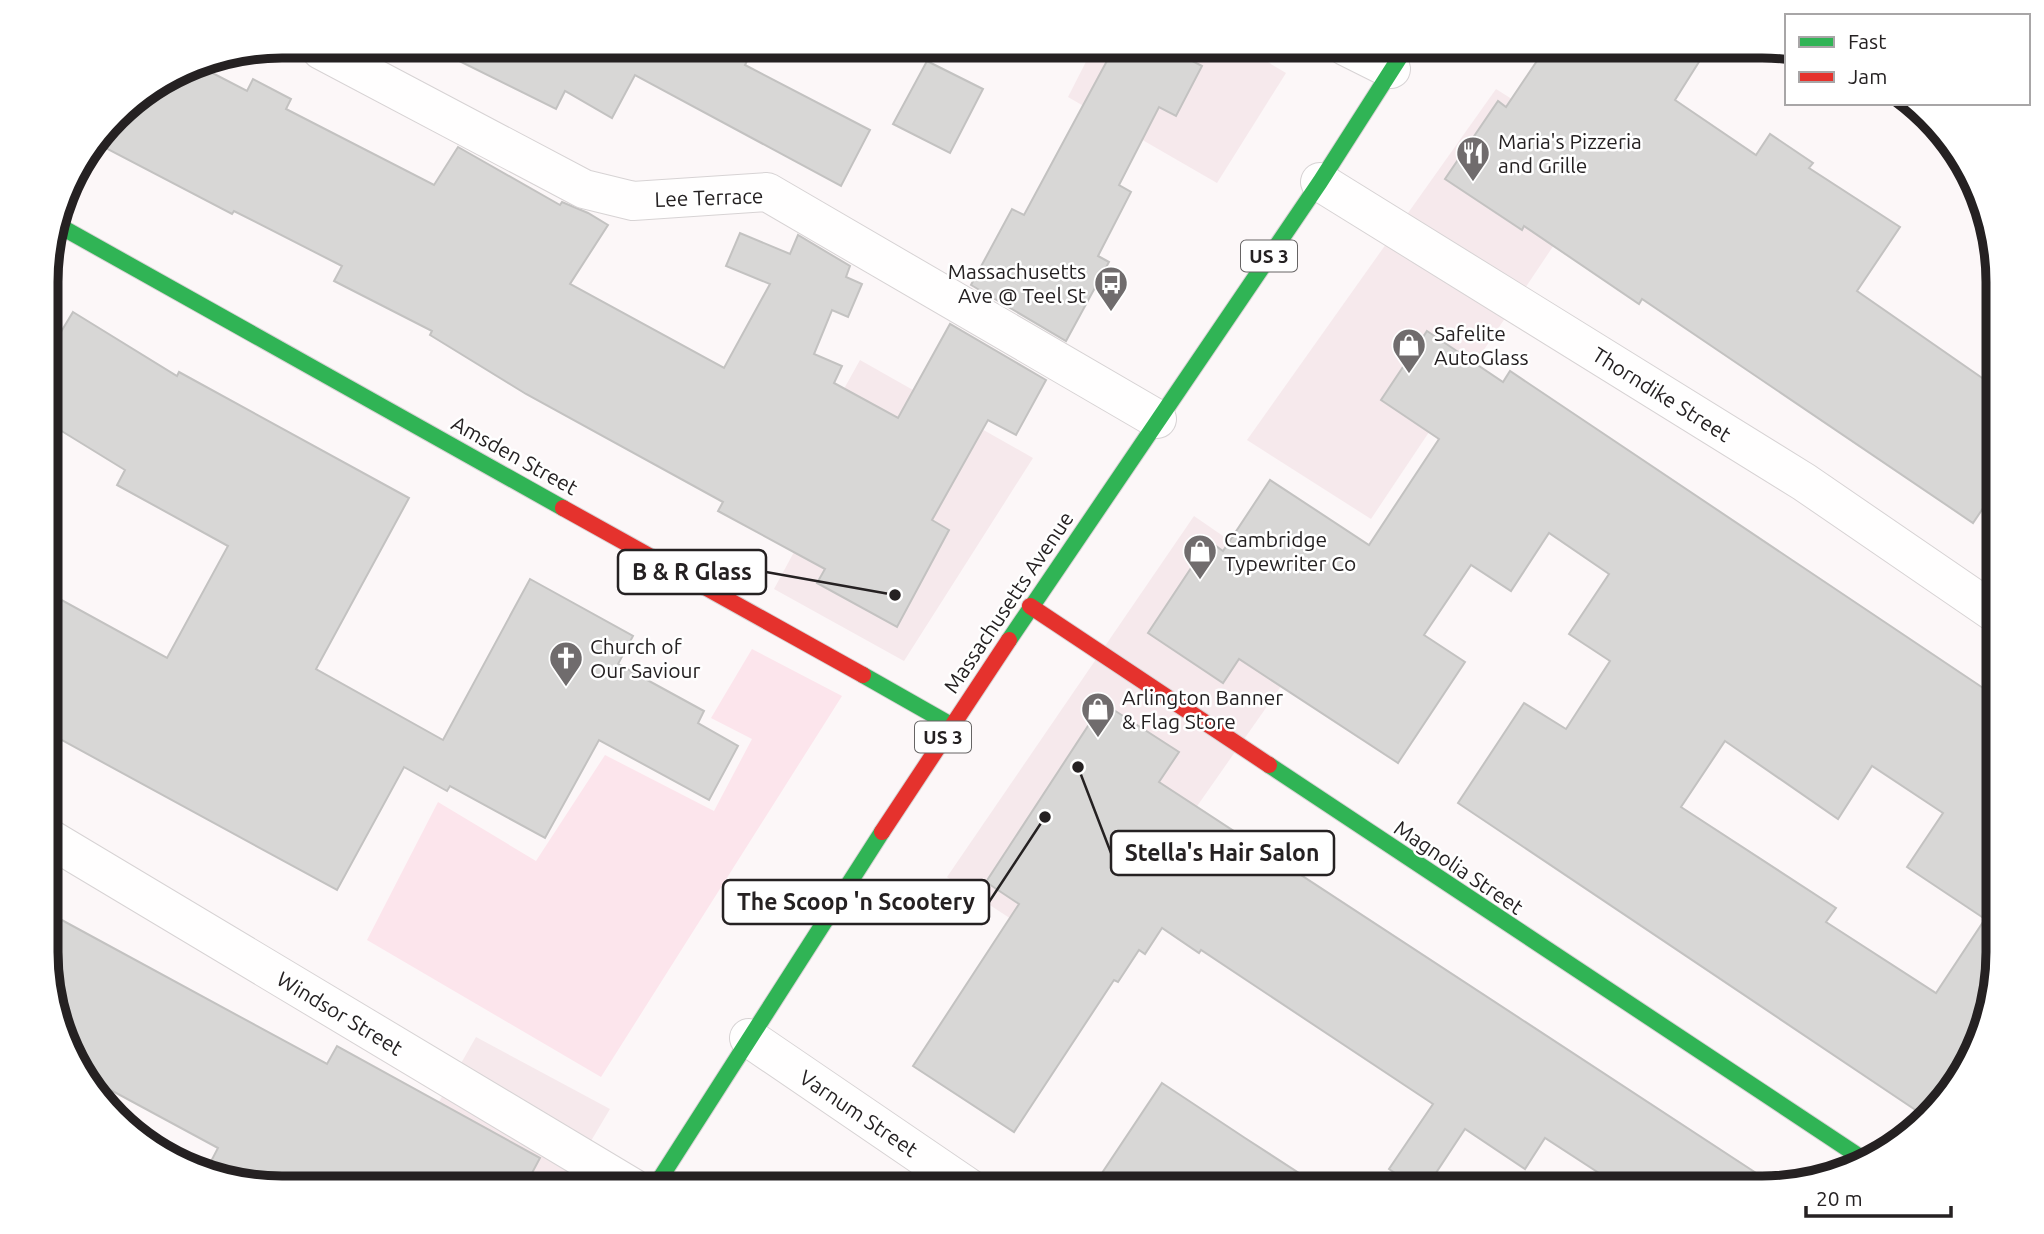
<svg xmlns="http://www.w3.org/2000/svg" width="2044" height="1234" font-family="Ubuntu,sans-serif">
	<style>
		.built { fill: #f6e9ec }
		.green { fill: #fce5ec }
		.building { fill: #d8d7d6; stroke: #c3c2c1; stroke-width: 2; fill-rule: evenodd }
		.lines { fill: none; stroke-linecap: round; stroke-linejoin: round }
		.street-casing { stroke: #d7d3d4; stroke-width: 40 }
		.fast-casing { stroke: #d7d3d4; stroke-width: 18 }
		.jam-casing { stroke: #d7d3d4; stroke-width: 18 }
		.street { stroke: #fffefe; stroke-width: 38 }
		.fast { stroke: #30b455; stroke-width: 16 }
		.jam { stroke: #e5322d; stroke-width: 16 }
		.labels { text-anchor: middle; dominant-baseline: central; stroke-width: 5; stroke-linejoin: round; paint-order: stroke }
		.shield { fill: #fff; stroke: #666464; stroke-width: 2 }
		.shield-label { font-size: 19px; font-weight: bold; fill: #252122 }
		.poi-label { font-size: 21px; fill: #252122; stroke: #fff; text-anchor: start }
		.street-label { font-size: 21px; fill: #252122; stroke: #fff }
		.rim { fill: none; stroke: #252122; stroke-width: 9 }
		.leader { fill: none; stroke: #252122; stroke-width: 2.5 }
		.callout-dot { fill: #252122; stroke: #fff; stroke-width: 2.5 }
		.callout { fill: #fff; stroke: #252122; stroke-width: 2.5 }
		.callout-label { font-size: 23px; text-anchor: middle; font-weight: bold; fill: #252122 }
	</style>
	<rect width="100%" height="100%" fill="#fcf7f8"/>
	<g class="built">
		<path d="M1094,46H1241L1286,73L1217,183L1068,97Z"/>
		<path d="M1496,89L1610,161L1371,519L1247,440Z"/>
		<path d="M860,360L1033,458L904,661L774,589L840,467L810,450Z"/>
		<path d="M1194,516L1333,612L1123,912L1066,955L947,877Z"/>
		<path d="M476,1037L610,1109L563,1188H390Z"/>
	</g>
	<path class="green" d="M752,649L842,696L601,1077L367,940L438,802L536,861L605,755L714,811L752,739L711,718Z"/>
	<g class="building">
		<path d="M429,46H717L747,61L745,65L870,130L841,186L635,75L612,118L565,91L556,109Z"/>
		<path d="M1115,46H1164L1202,66L1176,116L1159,107L1119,185L1131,192L1098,256L1109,262L1066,341L971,285L1012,209L1024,215Z"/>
		<path d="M1547,46H1709L1675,100L1756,155L1770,134L1813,163L1809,168L1900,227L1857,291L1998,389V486L1973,523L1642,299L1639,304L1524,226L1522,230L1445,179L1498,101L1506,107Z"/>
		<path d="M927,61L983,89L950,153L893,124Z"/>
		<path d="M193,63L247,91L253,79L291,99L286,109L434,185L458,147L560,205L562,202L588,213L608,225L570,284L724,368L770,284L726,266L740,233L790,254L798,235L850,266L846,277L862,284L848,317L832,310L814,354L842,366L834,383L898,418L950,324L1046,380L1016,435L988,420L932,520L949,530L897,627L817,583L825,569L718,511L723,502L526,394L430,335L432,331L334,281L342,266L234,211L232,214L96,143L126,104Z"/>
		<path d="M73,312L177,376L179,372L409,498L316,669L443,740L530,579L633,636L618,664L704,711L698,723L738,746L709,800L599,740L545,838L450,786L447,791L404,767L337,890L47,732V592L167,658L228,546L117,485L125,470L47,422V355Z"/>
		<path d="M1427,331L1503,382L1510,371L1998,698V968L1967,1071L1923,1115L1458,803L1524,703L1566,729L1610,661L1569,634L1609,574L1549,533L1511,591L1471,565L1424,635L1465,662L1398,763L1239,659L1223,683L1148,633L1209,541L1223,551L1270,480L1369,545L1439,439L1381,400ZM1725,741L1838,819L1872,766L1943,813L1907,867L1985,919L1936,993L1826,922L1836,908L1681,807Z"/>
		<path d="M1103,703L1179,752L1159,782L1779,1188H1622L1545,1138L1525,1169L1465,1129L1426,1188H1417L1389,1169L1433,1104L1201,950L1199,953L1162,928L1145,954L1139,950L1118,982L1114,980L1014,1132L913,1066L1019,904L986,882Z"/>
		<path d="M47,912L327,1064L337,1046L540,1158L524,1188H281L207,1169L218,1148L81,1074L47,983Z"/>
		<path d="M1162,1083L1245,1138L1322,1188H1092Z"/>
	</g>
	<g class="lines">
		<g class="street-casing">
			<g id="street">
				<path d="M1345,46L1391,69"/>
				<path d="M321,50L584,189L633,201L767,192L1157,419"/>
				<path d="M1320,182L1804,482L1998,615"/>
				<path d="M47,837L633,1188"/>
				<path d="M749,1038L969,1188"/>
			</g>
		</g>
		<g class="fast-casing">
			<g id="fast">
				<path d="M56,224L563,508"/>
				<path d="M1009,640L1320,182L1407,46"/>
				<path d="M863,675L951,725"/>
				<path d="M1269,765L1866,1161"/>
				<path d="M654,1188L882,832"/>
			</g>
		</g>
		<g class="jam-casing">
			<g id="jam">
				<path d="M563,508L863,675"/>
				<path d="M1030,606L1269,765"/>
				<path d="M882,832L1009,640"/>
			</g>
		</g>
		<use href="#street" class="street"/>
		<use href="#fast" class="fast"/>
		<use href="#jam" class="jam"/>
	</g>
	<defs>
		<g id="restaurant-pin" transform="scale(1.75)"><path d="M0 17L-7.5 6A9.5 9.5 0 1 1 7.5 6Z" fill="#706c6d" stroke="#fff"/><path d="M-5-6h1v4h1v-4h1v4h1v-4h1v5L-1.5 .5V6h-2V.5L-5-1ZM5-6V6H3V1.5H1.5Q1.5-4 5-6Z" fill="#fff"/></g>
		<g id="bus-pin" transform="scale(1.75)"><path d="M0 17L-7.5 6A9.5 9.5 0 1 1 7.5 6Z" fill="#706c6d" stroke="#fff"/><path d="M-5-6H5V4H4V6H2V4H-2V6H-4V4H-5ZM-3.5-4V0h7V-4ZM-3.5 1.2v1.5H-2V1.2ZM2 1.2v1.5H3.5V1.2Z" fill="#fff"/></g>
		<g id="shop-pin" transform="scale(1.75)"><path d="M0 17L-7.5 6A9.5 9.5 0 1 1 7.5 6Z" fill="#706c6d" stroke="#fff"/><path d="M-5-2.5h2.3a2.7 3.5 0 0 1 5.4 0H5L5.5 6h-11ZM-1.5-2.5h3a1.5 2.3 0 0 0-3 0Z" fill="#fff"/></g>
		<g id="church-pin" transform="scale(1.75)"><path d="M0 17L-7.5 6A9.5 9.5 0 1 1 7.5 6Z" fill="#706c6d" stroke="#fff"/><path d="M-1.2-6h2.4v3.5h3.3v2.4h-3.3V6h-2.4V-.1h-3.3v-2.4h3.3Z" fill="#fff"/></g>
	</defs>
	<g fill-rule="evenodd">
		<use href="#restaurant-pin" x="1473" y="153"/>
		<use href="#bus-pin" x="1111" y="283"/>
		<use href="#shop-pin" x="1409" y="345"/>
		<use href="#shop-pin" x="1200" y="551"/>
		<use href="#church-pin" x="566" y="658"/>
		<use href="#shop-pin" x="1098" y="709"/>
	</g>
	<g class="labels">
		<g class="shield">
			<rect x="1241" y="240.5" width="56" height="31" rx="5"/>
			<rect x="915" y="721.5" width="56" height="31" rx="5"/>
		</g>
		<g class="shield-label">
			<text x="1269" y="256">US 3</text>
			<text x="943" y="737">US 3</text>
		</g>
		<g class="poi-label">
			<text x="1498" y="141">Maria's Pizzeria<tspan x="1498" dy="24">and Grille</tspan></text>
			<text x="1086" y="271" text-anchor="end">Massachusetts<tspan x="1086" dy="24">Ave @ Teel St</tspan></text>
			<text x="1434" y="333">Safelite<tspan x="1434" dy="24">AutoGlass</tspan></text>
			<text x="1224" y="539">Cambridge<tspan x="1224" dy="24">Typewriter Co</tspan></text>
			<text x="590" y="646">Church of<tspan x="590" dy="24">Our Saviour</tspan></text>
			<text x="1122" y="697">Arlington Banner<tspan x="1122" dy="24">&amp; Flag Store</tspan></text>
		</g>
		<g class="street-label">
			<text transform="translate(709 197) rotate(-2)">Lee Terrace</text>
			<text transform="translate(1662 394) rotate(32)">Thorndike Street</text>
			<text transform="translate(515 455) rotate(29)">Amsden Street</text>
			<text transform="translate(1008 602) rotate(-56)">Massachusetts Avenue</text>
			<text transform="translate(1459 867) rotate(34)">Magnolia Street</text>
			<text transform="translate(340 1013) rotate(31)">Windsor Street</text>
			<text transform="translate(859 1113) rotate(34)">Varnum Street</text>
		</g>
	</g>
	<path d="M0 0H2044V1234H0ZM282 58H1762A224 224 0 0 1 1986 282V952A224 224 0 0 1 1762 1176H282A224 224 0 0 1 58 952V282A224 224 0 0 1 282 58Z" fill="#fff" fill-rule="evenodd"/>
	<path class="rim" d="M282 58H1762A224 224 0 0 1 1986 282V952A224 224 0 0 1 1762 1176H282A224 224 0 0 1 58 952V282A224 224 0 0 1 282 58Z"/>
	<path class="leader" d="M895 595L766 572M1078 767L1111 853M1045 817L989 902"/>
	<g class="callout-dot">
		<circle cx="895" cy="595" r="7"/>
		<circle cx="1078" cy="767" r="7"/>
		<circle cx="1045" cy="817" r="7"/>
	</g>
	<g class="callout">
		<rect x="618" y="550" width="148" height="44" rx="7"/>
		<rect x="1111" y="831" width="223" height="44" rx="7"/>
		<rect x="723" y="880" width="266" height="44" rx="7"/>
	</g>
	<g class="callout-label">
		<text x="692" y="580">B &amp; R Glass</text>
		<text x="1222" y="861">Stella's Hair Salon</text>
		<text x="856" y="910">The Scoop 'n Scootery</text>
	</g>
	<rect x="1785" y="14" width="245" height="91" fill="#ffffff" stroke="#a8a6a7" stroke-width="2"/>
	<rect x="1799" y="37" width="35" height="10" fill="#30b455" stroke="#a8a6a7" stroke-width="2"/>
	<text x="1848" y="49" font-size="21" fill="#252122">Fast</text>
	<rect x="1799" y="72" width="35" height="10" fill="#e5322d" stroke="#a8a6a7" stroke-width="2"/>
	<text x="1848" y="84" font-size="21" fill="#252122">Jam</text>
	<path d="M1806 1206v10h145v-10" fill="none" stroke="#252122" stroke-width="3.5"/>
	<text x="1816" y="1206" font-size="21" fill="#252122" stroke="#ffffff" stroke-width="5" paint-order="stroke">20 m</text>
</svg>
